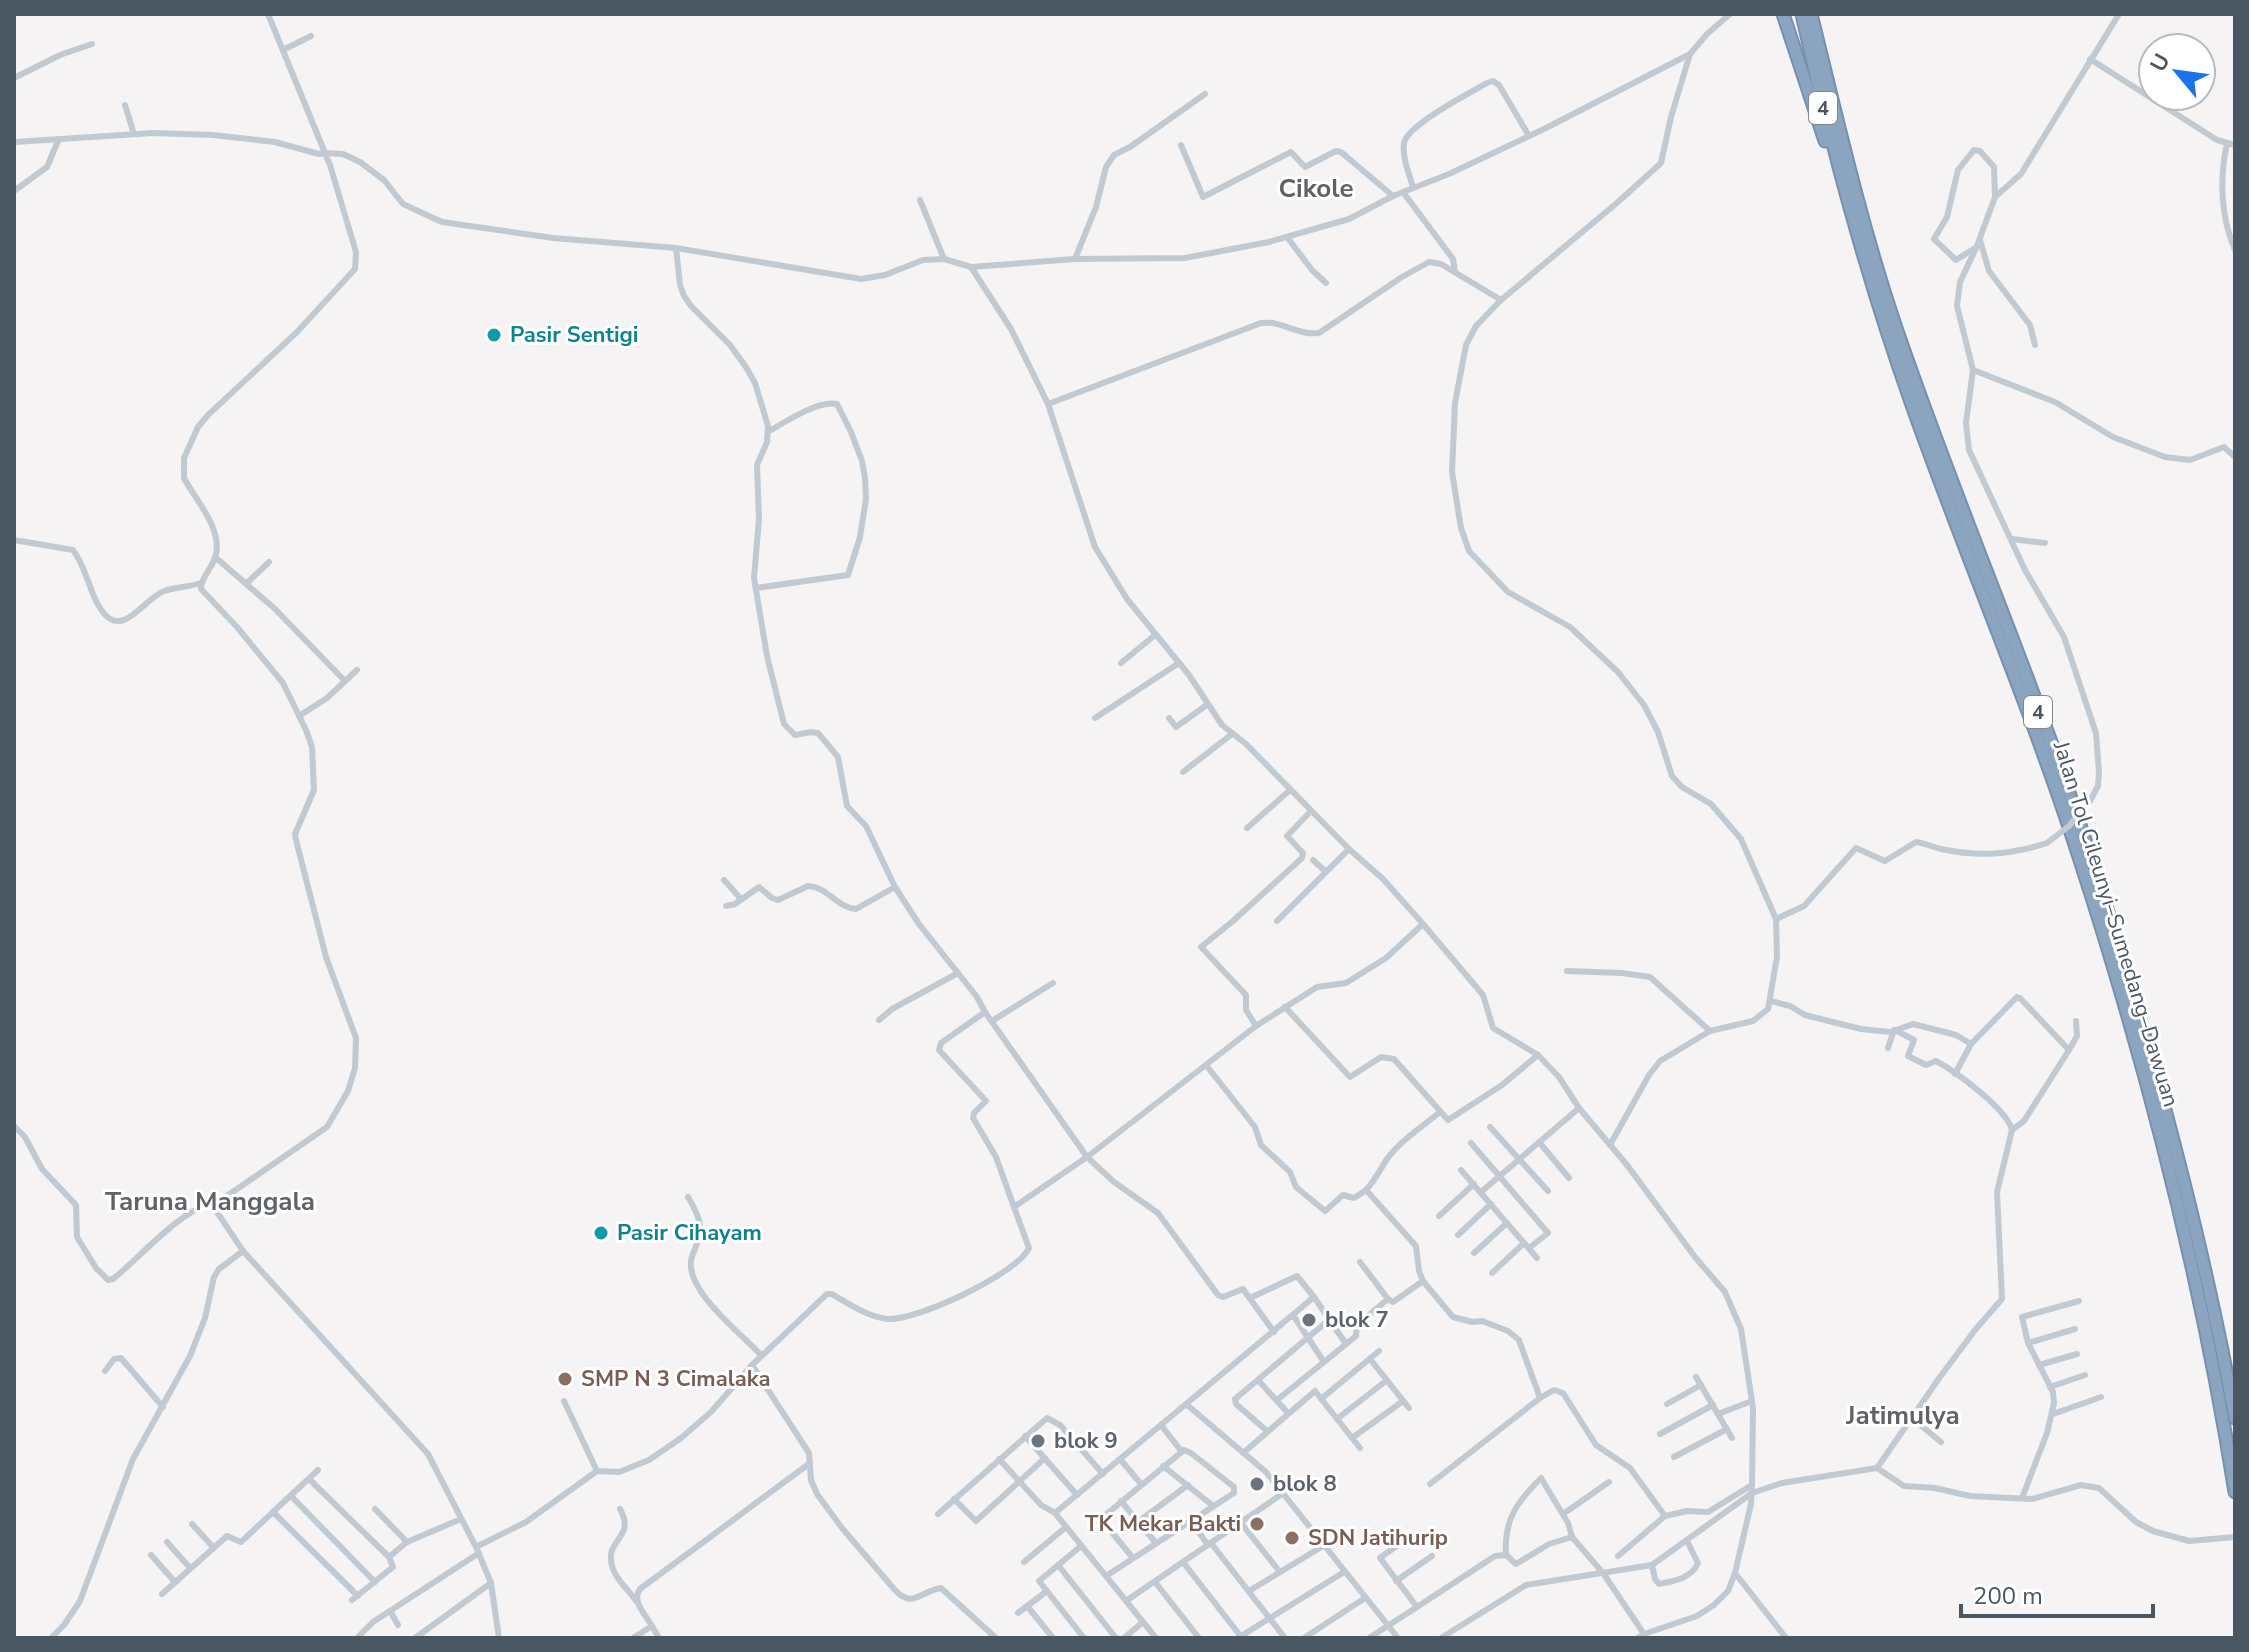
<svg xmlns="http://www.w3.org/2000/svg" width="2249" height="1652" font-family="'Nunito Sans',sans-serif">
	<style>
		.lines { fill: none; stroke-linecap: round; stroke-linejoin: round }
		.highway-casing { stroke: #7690ad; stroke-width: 15 }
		.street { stroke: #c1cad2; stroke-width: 6 }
		.highway { stroke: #8ba5c1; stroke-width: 11 }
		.street-bridge { stroke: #c1cad2; stroke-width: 6 }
		.culture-dot { fill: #0f9aa8; stroke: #fff; stroke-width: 3 }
		.worship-dot { fill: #6b7280; stroke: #fff; stroke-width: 3 }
		.education-dot { fill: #8d6e63; stroke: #fff; stroke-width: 3 }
		.labels { text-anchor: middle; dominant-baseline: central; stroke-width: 6; stroke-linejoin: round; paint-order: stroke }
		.shield { fill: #fff; stroke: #808990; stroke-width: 2 }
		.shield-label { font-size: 20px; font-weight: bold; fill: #4a5661 }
		.culture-label { font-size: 22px; font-weight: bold; fill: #0d838f; stroke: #fff; text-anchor: start }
		.street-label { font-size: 22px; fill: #4a5661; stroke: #fff }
		.worship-label { font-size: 22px; font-weight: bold; fill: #5b616d; stroke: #fff; text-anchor: start }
		.education-label { font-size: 22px; font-weight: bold; fill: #785e54; stroke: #fff; text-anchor: start }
		.quarter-label { font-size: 26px; font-weight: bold; fill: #5f6368; stroke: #fff }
	</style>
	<rect width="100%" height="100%" fill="#f5f3f3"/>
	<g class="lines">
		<g class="highway-casing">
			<g id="highway">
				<path d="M1783,14L1825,141"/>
				<path d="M1802,14C1831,145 1866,275 1911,402C1965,555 2030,705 2080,860C2147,1066 2201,1277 2235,1492"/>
				<path d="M1811,14C1837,119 1861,225 1896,328C1957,507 2034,681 2092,861C2150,1044 2201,1229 2235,1418"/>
			</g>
		</g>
		<g class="street">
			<path d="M268,14L325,153L343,154L360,162L384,180L403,204L442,222L553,238L676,248L861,279L885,275L923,260L944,259L971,267L1075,259L1185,258L1269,242L1349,219L1393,196L1449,174L1544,129L1690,54L1707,34L1730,14"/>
			<path d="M283,50L311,36"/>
			<path d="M2090,59L2217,140L2235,145"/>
			<path d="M14,78L60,55L92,44"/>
			<path d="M125,105L134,134"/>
			<path d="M14,142L153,133L213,135L275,142L319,154L325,153L330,165L356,252L355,269L297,332L208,415L198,427L184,458V478C195,499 222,528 216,554C214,567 201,576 201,589L237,627L283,683L306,730L312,747L314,790L295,834L296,840L326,957L356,1038L355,1068L348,1091L327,1127L221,1200L217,1205V1212L243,1251L428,1454L476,1547L491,1583L499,1638"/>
			<path d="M2227,144C2219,178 2221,218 2235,250"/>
			<path d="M1181,145L1203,197L1291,152L1305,167L1336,151L1341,152L1393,196"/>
			<path d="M1413,187C1409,173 1402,158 1404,143C1407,125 1471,92 1487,83L1493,81L1499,85L1529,136"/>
			<path d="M14,191L47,167L58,141"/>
			<path d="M1403,192L1453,259L1455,272"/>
			<path d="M920,200L944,259"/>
			<path d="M1287,237L1312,270L1326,283"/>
			<path d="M1980,240L1989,271L2030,325L2035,345"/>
			<path d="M676,248L680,285L684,296L691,306L730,345L746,367L755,383L768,426L767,442L757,465L759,519L754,578L767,656L784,724L795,735L811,732L818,733L838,757L847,806L866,826L895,887L919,924L977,997L985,1012L1087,1157L1256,1026L1317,987L1346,983L1386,958L1423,924L1483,995L1493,1028L1538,1055L1559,1077L1579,1108L1627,1165L1695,1257L1725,1292L1741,1329L1753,1408L1752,1485L1751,1504L1735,1573L1728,1591L1714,1605L1697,1616L1644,1634"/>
			<path d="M1975,248L1956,260L1934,239L1947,217L1958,170L1974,150L1980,151L1994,167L1995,196"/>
			<path d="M1075,259L1096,207L1106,167L1114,155L1130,147L1205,94"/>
			<path d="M971,267L1011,329L1048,404L1095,547L1127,599L1189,675L1222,725L1246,744L1349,849L1383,879L1423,924"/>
			<path d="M1973,370L2055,402L2113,437L2165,457L2190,460L2224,447L2235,457"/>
			<path d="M1048,404L1261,323C1281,320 1298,336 1319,333L1402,277L1429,262L1441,264L1501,300"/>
			<path d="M2012,539L2045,543"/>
			<path d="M14,540L73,550C84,564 88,584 96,601C119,647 140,601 164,591C176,587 189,587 201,583"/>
			<path d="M215,557L274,608L345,681"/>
			<path d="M247,583L269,562"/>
			<path d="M756,588L848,575L860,537L866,499L865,478L862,461L851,432L837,404C818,400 785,422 768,432"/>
			<path d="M1121,663L1155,635"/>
			<path d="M299,716L327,698L357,670"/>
			<path d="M1095,718L1179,663"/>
			<path d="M1169,718L1176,727L1208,704"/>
			<path d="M1183,772L1232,734"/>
			<path d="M2090,801L2098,786L2099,773L2096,733L2064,637L2025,570L1969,450L1966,423L1973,370L1957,306L1960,282L1977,246L1995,197L2021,174L2119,14"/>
			<path d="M1247,828L1290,790"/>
			<path d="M1313,860L1326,872"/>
			<path d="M724,880L741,899"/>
			<path d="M726,906L735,904L759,887L772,898L778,900L808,886C828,887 837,908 856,909L895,887"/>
			<path d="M1776,919L1804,906L1856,848L1885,861L1916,842C1925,843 1932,847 1941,849C1979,857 2010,855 2047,843"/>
			<path d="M1277,921L1349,849"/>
			<path d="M1567,971L1622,973L1650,977L1710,1031"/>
			<path d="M1771,1001L1790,1006L1805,1015L1861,1029L1890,1032L1913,1024L1956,1035L1971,1044L2017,997L2020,998L2069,1050L2024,1121L2012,1130"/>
			<path d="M1285,1007L1350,1077L1381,1057L1394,1059L1448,1120L1502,1085L1538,1055"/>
			<path d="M985,1012L941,1043L939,1050L986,1101L974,1113L973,1118L996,1157L1014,1207"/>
			<path d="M879,1020L892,1009L958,973"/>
			<path d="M992,1021L1053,983"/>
			<path d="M1256,1026L1246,1010V995L1201,947L1233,921L1302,858L1303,853L1287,836L1311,811"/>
			<path d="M1888,1048L1894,1030"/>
			<path d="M2069,1050L2077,1036L2076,1021"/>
			<path d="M1206,1065L1255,1127L1261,1145L1290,1172L1296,1187L1325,1211L1343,1195L1354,1198L1366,1190L1416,1246L1419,1271L1423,1281L1453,1317L1472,1322L1482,1321L1508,1331L1519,1340L1540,1398L1554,1390L1563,1393L1596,1445L1630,1468L1665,1516"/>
			<path d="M1955,1074L1971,1044"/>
			<path d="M14,1126L25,1137L42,1169L76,1205L77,1237L96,1268L108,1280L113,1279C137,1261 187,1201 217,1205"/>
			<path d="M1490,1127L1548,1191"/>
			<path d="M1539,1142L1569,1178"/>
			<path d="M1471,1143L1548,1233L1529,1248"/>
			<path d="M1610,1145L1649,1075L1660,1061L1710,1031L1753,1021L1768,1009L1777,957L1776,919L1741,839L1711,804L1682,787L1672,776L1658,732L1644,705L1618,672L1570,627L1508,592L1469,551L1461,528L1452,472L1455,403L1466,345L1476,326L1501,300L1618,202L1661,163L1671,117L1690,54"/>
			<path d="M1461,1170L1537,1258"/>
			<path d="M1366,1190C1376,1179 1379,1171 1387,1159C1400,1141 1423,1126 1440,1112"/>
			<path d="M1481,1192L1579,1108"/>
			<path d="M688,1197C700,1217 704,1227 695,1249C692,1255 690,1261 691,1267C693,1296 741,1334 761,1355"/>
			<path d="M1439,1216L1474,1184"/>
			<path d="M1458,1235L1491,1204"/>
			<path d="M1474,1253L1507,1223"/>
			<path d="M1360,1262L1388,1299"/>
			<path d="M1492,1273L1524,1243"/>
			<path d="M1250,1298L1297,1276L1314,1297"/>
			<path d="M2028,1343L2075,1329"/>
			<path d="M1370,1359L1409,1408"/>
			<path d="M1324,1362L1356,1336L1357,1325L1388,1299L1393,1302L1423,1281"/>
			<path d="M2039,1365L2077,1354"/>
			<path d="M105,1371L114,1359L121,1358L163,1407"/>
			<path d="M1696,1377L1732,1438"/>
			<path d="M1258,1380L1287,1412"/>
			<path d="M2050,1387L2085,1375"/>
			<path d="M1321,1399L1379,1351"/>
			<path d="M1277,1400L1324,1362L1293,1315"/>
			<path d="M564,1401L597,1471"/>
			<path d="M1186,1404L1314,1297L1346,1344"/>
			<path d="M1667,1404L1701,1385"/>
			<path d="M1718,1414L1752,1401"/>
			<path d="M2053,1414L2101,1397"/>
			<path d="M1912,1418L1941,1442"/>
			<path d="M1337,1419L1387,1380"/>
			<path d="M1161,1425L1182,1452"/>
			<path d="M1267,1431L1236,1404L1235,1399L1330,1319"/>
			<path d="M1660,1434L1713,1405"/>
			<path d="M1025,1436L1077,1495"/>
			<path d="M1352,1438L1403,1401"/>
			<path d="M1243,1453L1315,1391L1360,1448"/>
			<path d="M1674,1457L1727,1429"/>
			<path d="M999,1459L1041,1505L1055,1513"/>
			<path d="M1120,1459L1141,1484"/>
			<path d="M1163,1466L1212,1505"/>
			<path d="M1877,1468L1940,1377L1975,1330L2002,1299L1997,1192L2012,1130C2007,1109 1955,1071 1936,1061L1926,1065L1908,1056L1914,1040L1895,1030"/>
			<path d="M318,1470L273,1512L358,1596"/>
			<path d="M309,1479L389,1557"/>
			<path d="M1430,1484L1540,1398"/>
			<path d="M291,1496L375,1582"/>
			<path d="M2022,1498L2047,1433L2054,1403L2053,1392L2028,1343L2022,1317L2079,1301"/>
			<path d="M954,1499L976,1521L1045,1458"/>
			<path d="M1121,1501L1156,1543"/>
			<path d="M375,1509L407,1542L461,1519"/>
			<path d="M620,1509C637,1540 602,1538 613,1569C617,1581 629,1590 636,1601"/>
			<path d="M938,1514L1047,1418L1060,1425L1103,1474"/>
			<path d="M1563,1514L1609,1482"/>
			<path d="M1190,1520L1208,1545"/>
			<path d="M1138,1522L1188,1485"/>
			<path d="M1241,1523L1280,1572"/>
			<path d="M192,1524L214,1548"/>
			<path d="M167,1542L190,1568"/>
			<path d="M1211,1543L1285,1638"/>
			<path d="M1081,1546L1039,1581L1084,1638"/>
			<path d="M476,1547L526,1522L597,1471L619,1472L649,1460L681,1438L711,1412L752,1365"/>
			<path d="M151,1555L175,1582"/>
			<path d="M1506,1555C1504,1520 1516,1503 1541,1478L1568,1523L1572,1537"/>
			<path d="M1618,1556L1665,1516L1687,1511L1708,1512L1752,1485"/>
			<path d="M1024,1562L1066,1527"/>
			<path d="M1183,1562L1242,1638"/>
			<path d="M1058,1565L1116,1638"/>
			<path d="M1652,1565L1655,1579L1659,1584C1674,1581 1692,1578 1698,1563L1687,1541"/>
			<path d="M1735,1573L1786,1638"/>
			<path d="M1106,1576L1234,1493V1487L1191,1453L1184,1450L1103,1517L1105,1524L1133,1558"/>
			<path d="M1396,1581L1432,1556"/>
			<path d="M1155,1582L1199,1638"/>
			<path d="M1249,1591L1323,1546"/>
			<path d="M162,1594L227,1536L241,1542L273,1512"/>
			<path d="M352,1600L393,1567L389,1557L407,1542"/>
			<path d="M1126,1601L1282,1494"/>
			<path d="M1027,1606L1053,1638"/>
			<path d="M1417,1607L1495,1556L1506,1555L1516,1564L1549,1544L1572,1537L1603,1573L1644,1634L1638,1638"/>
			<path d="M390,1611L398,1625"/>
			<path d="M1018,1613L1047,1591"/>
			<path d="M652,1626L659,1638"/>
			<path d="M51,1638L64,1625L80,1601L133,1459L190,1356L205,1318L214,1277L219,1269L243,1251"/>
			<path d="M357,1638L373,1622L479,1553"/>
			<path d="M415,1638L491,1583"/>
			<path d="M633,1638L652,1626C646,1615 631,1601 640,1589L810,1463"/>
			<path d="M996,1638L941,1588C920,1591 913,1610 894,1589L842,1528L817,1494L811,1480L809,1453L752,1365L827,1294H832C849,1304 868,1317 888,1319C916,1321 1017,1274 1029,1248L1014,1207L1087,1157L1114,1182L1158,1213L1218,1295L1223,1297L1243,1289L1274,1332"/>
			<path d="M1124,1638L1143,1622"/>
			<path d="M1156,1638L1055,1513L1186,1404L1266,1472L1398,1638"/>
			<path d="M1238,1638L1344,1572"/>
			<path d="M1304,1638L1365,1598"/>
			<path d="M1369,1638L1417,1607L1380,1558L1413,1534"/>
			<path d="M1441,1638L1526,1585L1652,1565L1752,1493L1782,1483L1877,1468L1904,1486L1935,1488L1970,1496L2032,1499L2081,1485L2099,1488L2136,1522L2153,1531L2189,1541L2235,1537"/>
		</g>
		<use href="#highway" class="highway"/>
		<path class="street-bridge" d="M2047,843L2069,826L2090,801"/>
	</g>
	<g class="culture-dot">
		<circle cx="494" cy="335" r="8"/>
		<circle cx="601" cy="1233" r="8"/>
	</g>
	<g class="worship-dot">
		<circle cx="1309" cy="1320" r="8"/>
		<circle cx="1038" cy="1441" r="8"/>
		<circle cx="1257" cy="1484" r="8"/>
	</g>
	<g class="education-dot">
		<circle cx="565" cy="1379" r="8"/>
		<circle cx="1257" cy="1524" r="8"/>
		<circle cx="1292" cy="1538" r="8"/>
	</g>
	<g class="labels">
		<g class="shield">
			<rect x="1809" y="92" width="28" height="32" rx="6"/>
			<rect x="2024" y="696" width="28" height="32" rx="6"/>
		</g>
		<g class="shield-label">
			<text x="1823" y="108">4</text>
			<text x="2038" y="712">4</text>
		</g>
		<g class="culture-label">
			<text x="510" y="335">Pasir Sentigi</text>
			<text x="617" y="1233">Pasir Cihayam</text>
		</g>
		<g class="street-label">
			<text transform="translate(2116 924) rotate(73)">Jalan Tol Cileunyi–Sumedang–Dawuan</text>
		</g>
		<g class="worship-label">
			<text x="1325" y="1320">blok 7</text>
			<text x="1054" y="1441">blok 9</text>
			<text x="1273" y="1484">blok 8</text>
		</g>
		<g class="education-label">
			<text x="581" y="1379">SMP N 3 Cimalaka</text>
			<text x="1241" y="1524" text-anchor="end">TK Mekar Bakti</text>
			<text x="1308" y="1538">SDN Jatihurip</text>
		</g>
		<g class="quarter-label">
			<text x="1316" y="188">Cikole</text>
			<text x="210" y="1201">Taruna Manggala</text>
			<text x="1903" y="1415">Jatimulya</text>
		</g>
	</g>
	<rect width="2249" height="1652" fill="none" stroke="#4a5661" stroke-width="32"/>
	<g transform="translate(2177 72) rotate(299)"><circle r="38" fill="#ffffff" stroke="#b7bbc0" stroke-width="2"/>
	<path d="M0-6L14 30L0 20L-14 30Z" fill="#1a73e8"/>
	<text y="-12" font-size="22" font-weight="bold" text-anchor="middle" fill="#4a5661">U</text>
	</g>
	<path d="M1961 1604v12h192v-12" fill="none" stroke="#4a5661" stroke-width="4"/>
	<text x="1973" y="1604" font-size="24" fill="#4a5661" stroke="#ffffff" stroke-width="6" paint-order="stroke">200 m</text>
</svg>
